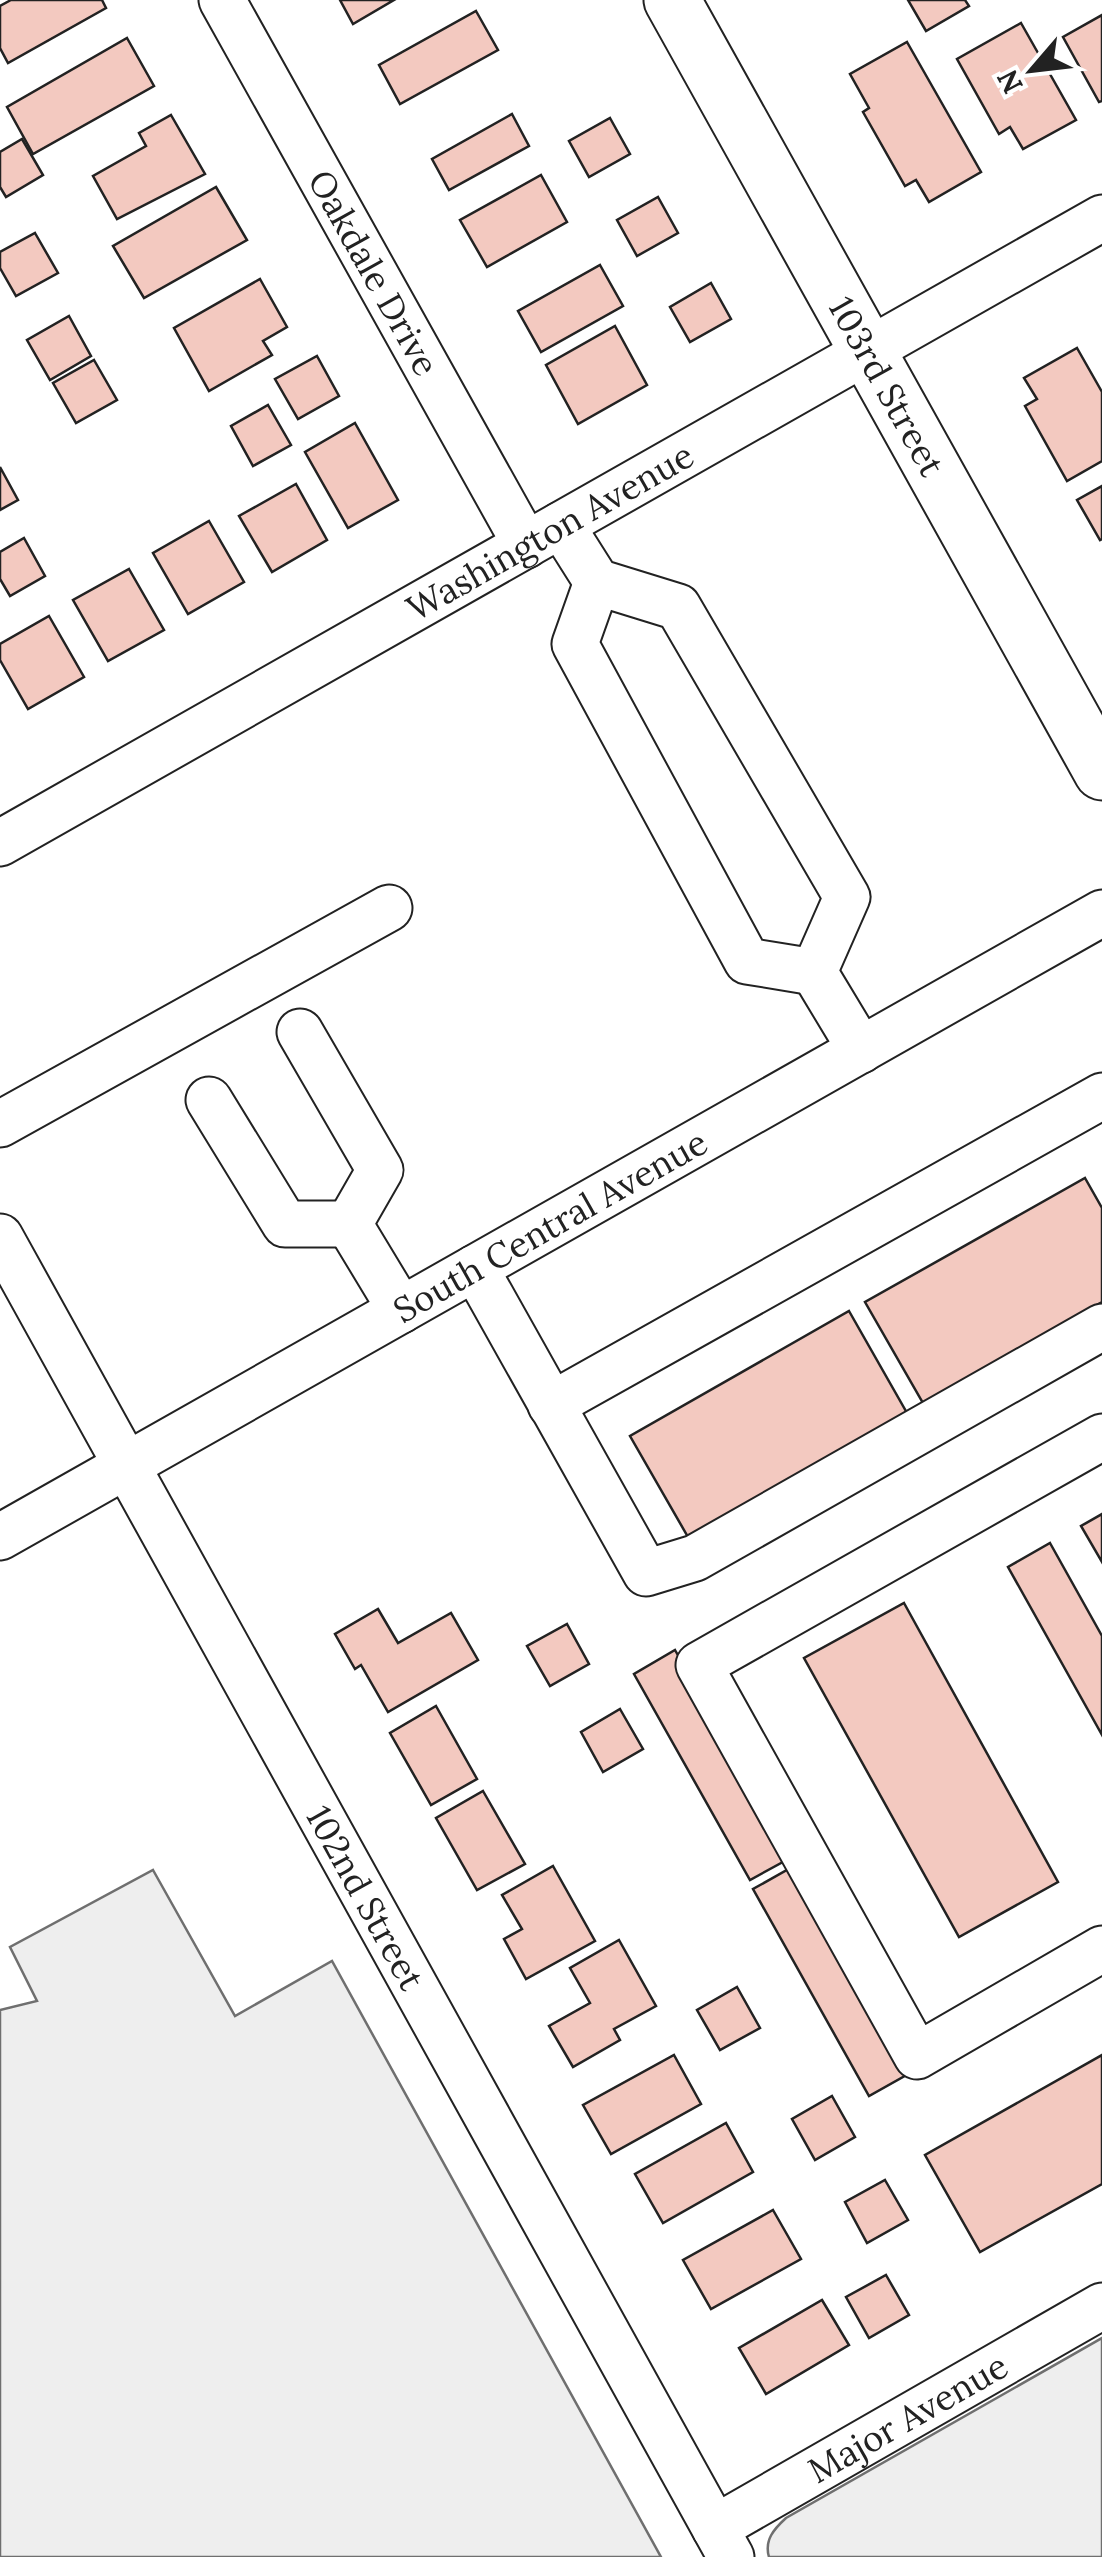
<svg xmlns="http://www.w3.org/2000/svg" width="1102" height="2557" font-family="Lora,serif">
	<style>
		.green { fill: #eee; stroke: #6f6f6f; stroke-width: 2.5 }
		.building { fill: #f3c9c0; stroke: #222; stroke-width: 2.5 }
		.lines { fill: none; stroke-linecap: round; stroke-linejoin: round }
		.minor-casing { stroke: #222; stroke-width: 49 }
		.major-casing { stroke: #222; stroke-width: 59 }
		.minor { stroke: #fff; stroke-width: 45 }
		.major { stroke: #fff; stroke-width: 55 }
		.labels { text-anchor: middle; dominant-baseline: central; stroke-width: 8; stroke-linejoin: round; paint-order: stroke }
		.street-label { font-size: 35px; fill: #222; stroke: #fff }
	</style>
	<rect width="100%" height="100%" fill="#fff"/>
	<g class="green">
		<path d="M153,1870L235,2016L332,1961L661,2557H0V2010L37,2001L10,1947Z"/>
		<path d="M1102,2338V2557H769C764,2540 774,2529 786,2518Z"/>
	</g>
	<g class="building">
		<path d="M11,0H102L106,8L8,63L0,48V6Z"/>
		<path d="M340,0H394L353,24Z"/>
		<path d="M908,0H965L969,6L926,31Z"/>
		<path d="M476,11L498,50L400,104L379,65Z"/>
		<path d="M1102,15V101L1099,102L1063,37Z"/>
		<path d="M1021,23L1076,120L1023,149L1010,127L999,134L957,59Z"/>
		<path d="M127,38L154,86L33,154L7,107Z"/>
		<path d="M907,42L981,172L929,202L916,180L905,186L863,112L869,108L850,74Z"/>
		<path d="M512,114L529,146L449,190L432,159Z"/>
		<path d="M171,115L205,174L117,219L93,176L146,146L139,133Z"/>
		<path d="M610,118L630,154L589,177L569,141Z"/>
		<path d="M22,139L43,175L6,197L0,187V152Z"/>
		<path d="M541,175L567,222L487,267L460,220Z"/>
		<path d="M216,187L247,240L144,298L113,246Z"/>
		<path d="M658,197L678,233L637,256L617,220Z"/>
		<path d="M35,233L58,273L16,296L0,268V252Z"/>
		<path d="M600,265L623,306L541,352L518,311Z"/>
		<path d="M260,279L287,327L263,341L272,355L209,391L174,328Z"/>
		<path d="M711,283L731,319L690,342L670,307Z"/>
		<path d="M69,316L91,356L50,380L27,340Z"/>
		<path d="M615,326L647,385L578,424L546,365Z"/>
		<path d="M1077,348L1102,392V461L1067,481L1025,406L1037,399L1024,378Z"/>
		<path d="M317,356L339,396L298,419L275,379Z"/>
		<path d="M94,360L117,400L76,423L53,383Z"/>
		<path d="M268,405L291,445L253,466L231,426Z"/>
		<path d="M355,423L398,500L348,528L305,452Z"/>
		<path d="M0,467L18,500L0,510Z"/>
		<path d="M296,484L327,540L272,572L239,516Z"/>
		<path d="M1102,486V539L1100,540L1077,500Z"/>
		<path d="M209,521L244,582L188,614L153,553Z"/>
		<path d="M24,538L45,576L10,596L0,579V552Z"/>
		<path d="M129,569L164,630L108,661L73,600Z"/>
		<path d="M49,616L84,677L28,709L0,660V644Z"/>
		<path d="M1085,1178L1102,1208V1302L923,1403L865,1302Z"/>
		<path d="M849,1311L907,1413L688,1537L630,1436Z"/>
		<path d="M1102,1514V1562L1081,1526Z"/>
		<path d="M1050,1543L1102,1636V1735L1008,1567Z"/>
		<path d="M904,1603L1058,1882L959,1937L804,1658Z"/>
		<path d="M378,1609L398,1643L451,1613L478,1660L388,1712L361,1665L355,1669L335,1634Z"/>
		<path d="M567,1624L589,1664L550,1686L527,1646Z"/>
		<path d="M675,1650L792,1857L750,1880L634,1674Z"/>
		<path d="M436,1706L477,1779L431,1805L390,1733Z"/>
		<path d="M620,1709L643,1749L603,1772L581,1732Z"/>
		<path d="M483,1791L525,1864L477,1890L436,1818Z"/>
		<path d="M553,1866L595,1941L526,1979L504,1939L522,1929L502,1895Z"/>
		<path d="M794,1866L910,2073L869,2096L753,1889Z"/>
		<path d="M619,1940L656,2006L614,2029L620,2040L573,2067L549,2026L590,2003L570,1968Z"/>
		<path d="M737,1987L760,2028L720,2050L697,2010Z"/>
		<path d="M674,2055L701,2104L611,2154L583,2105Z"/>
		<path d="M1102,2055V2184L980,2252L925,2155Z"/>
		<path d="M832,2096L855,2137L815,2160L792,2119Z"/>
		<path d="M726,2123L753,2172L663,2223L635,2174Z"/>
		<path d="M885,2180L908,2220L867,2243L845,2202Z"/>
		<path d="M773,2210L801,2259L711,2309L683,2260Z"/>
		<path d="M886,2275L909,2315L869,2338L846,2297Z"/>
		<path d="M822,2300L849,2345L766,2394L739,2348Z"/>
	</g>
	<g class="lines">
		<g class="minor-casing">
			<g id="minor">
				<path id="s1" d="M222,0L526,545"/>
				<path d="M561,525L597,582L678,607L847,897L814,972L861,1050"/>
				<path d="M597,582L575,644L747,961L814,972"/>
				<path id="s2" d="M0,843L1102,218"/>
				<path d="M300,1032L380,1170L349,1224L401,1310"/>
				<path d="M209,1100L285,1224H349"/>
				<path d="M0,1124L389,908"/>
				<path id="s3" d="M0,1237L731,2557"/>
				<path d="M475,1268L646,1573L695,1558L1102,1327"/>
				<path d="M551,1405L1102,1096"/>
				<path d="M1102,1437L699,1665L917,2056L1102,1949"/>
				<path id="s4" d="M0,1537L1102,913"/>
				<path id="s5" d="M715,2528L1102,2306"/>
			</g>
		</g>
		<g class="major-casing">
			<g id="major">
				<path id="s6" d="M672,0L1102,772"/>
			</g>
		</g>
		<use href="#minor" class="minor"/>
		<use href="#major" class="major"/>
	</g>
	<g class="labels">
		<g class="street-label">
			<text stroke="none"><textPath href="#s1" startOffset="312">Oakdale Drive</textPath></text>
			<text stroke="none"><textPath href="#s6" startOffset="442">103rd Street</textPath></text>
			<text stroke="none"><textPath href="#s2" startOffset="632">Washington Avenue</textPath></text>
			<text stroke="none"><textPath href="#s4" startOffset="632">South Central Avenue</textPath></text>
			<text stroke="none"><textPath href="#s3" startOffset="755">102nd Street</textPath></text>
			<text stroke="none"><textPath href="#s5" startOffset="222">Major Avenue</textPath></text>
		</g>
	</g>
	<g transform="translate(1032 70) rotate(242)" stroke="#ffffff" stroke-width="8" paint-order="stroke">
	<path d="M0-8L18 38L0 25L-18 38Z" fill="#222222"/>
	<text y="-15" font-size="28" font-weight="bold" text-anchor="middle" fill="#222222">N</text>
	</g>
</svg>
